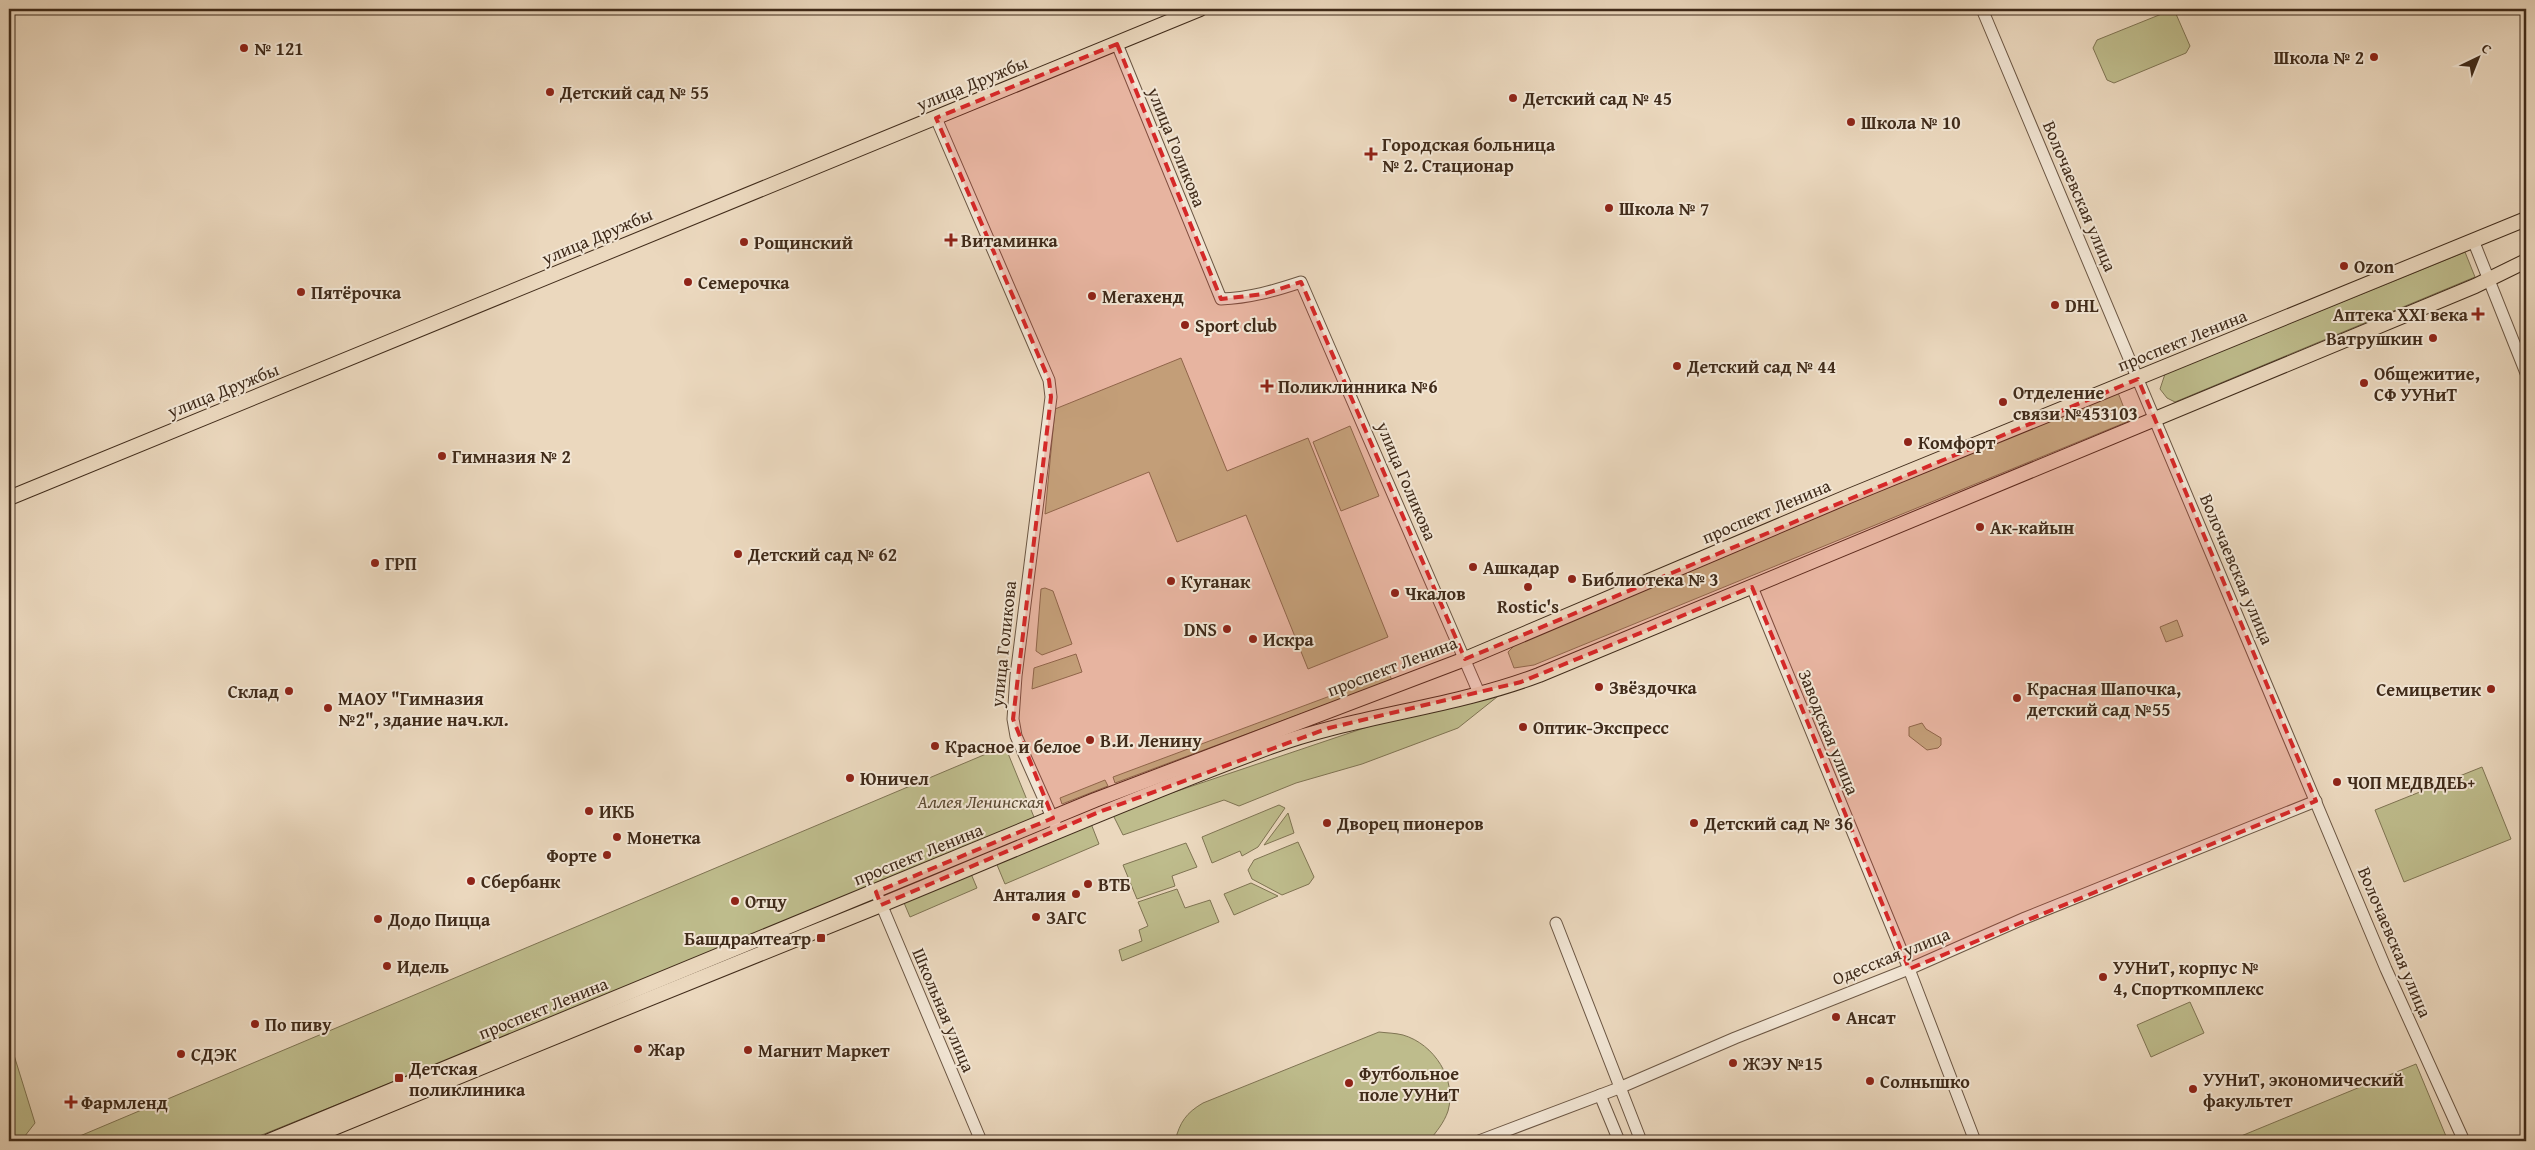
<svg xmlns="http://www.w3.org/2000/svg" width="2535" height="1150" font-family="'Gentium Book Plus',serif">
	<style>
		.green { fill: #bebc8c; stroke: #7f7453 }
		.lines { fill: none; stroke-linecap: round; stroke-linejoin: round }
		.minor-casing { stroke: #6b5643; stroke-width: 13 }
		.major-casing { stroke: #402b1a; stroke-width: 16 }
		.minor { stroke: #f2e6d5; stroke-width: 11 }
		.major { stroke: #ebd8be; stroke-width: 14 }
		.marked { fill: #d62828; fill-opacity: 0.2; stroke: #d62828; stroke-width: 4; stroke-dasharray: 10 6; stroke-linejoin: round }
		.poi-dot { fill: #8f2418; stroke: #f2e6d5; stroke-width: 2 }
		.labels { text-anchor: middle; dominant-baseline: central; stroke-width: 4; stroke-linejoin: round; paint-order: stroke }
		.poi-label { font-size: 18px; font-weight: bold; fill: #402b1a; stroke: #f2e6d5; text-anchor: start }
		.street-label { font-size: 18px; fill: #402b1a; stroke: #f2e6d5 }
		.park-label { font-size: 18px; font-style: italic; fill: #594831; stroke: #f2e6d5 }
	</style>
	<rect width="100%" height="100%" fill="#ebd8be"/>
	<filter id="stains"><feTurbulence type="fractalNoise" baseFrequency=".004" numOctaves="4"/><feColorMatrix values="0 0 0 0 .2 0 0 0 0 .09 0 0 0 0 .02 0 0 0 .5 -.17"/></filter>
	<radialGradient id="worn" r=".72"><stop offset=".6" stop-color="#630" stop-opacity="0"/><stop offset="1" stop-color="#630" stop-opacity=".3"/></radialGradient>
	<g class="green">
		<path d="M2169,11L2176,14L2190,46L2186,53L2114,83L2107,80L2093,48L2097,40Z"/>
		<path d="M2465,252L2475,277L2175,402L2167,398L2160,389L2165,374Z"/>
		<path d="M1181,358L1227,471L1308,438L1388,637L1308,669L1246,515L1177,542L1149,472L1045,514L1055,409Z"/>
		<path d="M2117,390L2129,421L1534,665L1514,668L1508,652L1519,641Z"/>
		<path d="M1350,426L1379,496L1341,511L1313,442Z"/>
		<path d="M1045,588L1053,591L1072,644L1042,655L1036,651L1041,589Z"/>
		<path d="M2177,620L2183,636L2166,642L2160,627Z"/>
		<path d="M1076,654L1082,672L1032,689L1034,668Z"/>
		<path d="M1389,674L1392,680L1115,783L1113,777Z"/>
		<path d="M1502,693L1458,728L1362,764L1296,783L1239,806L1224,800L1123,835L1112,813L1394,718Z"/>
		<path d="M1922,723L1926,729L1941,738V745L1938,748L1927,750L1909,736V727Z"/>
		<path d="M1005,746L1036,822L247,1141H68Z"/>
		<path d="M2482,767L2511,839L2404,882L2375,810Z"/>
		<path d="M1105,780L1108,786L1062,804L1060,798Z"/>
		<path d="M1279,805L1285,808L1258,847L1242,856L1240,851L1212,863L1202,837Z"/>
		<path d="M1288,813L1294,833L1264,845Z"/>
		<path d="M1090,821L1099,844L1005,884L995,860Z"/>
		<path d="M1298,842L1314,877L1309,884L1282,895L1252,879L1248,870L1254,860Z"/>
		<path d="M1186,843L1197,867L1172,876L1175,886L1137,899L1123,865Z"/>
		<path d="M969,869L977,888L910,917L902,898Z"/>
		<path d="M1251,883L1278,896L1234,915L1224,894Z"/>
		<path d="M1177,889L1185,908L1210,900L1219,922L1122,961L1119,950L1142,941L1139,930L1148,926L1138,902Z"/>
		<path d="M2190,1002L2204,1033L2151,1057L2137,1025Z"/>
		<path d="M1379,1032C1387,1033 1395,1033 1403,1035C1434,1044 1457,1079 1448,1111C1444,1123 1436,1132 1429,1141H1175C1180,1122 1186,1113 1203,1103Z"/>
		<path d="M9,1039L35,1123L21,1141H9Z"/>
		<path d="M2416,1064L2448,1141H2229Z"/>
	</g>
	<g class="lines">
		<g class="minor-casing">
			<g id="minor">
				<path d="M1982,9L2386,969L2464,1141"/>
				<path d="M1117,44L1221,299C1249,298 1274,291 1301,282L1479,693"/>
				<path d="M936,118L1049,380L1051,397L1016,676L1013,719L1016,736L1055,824"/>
				<path d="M2473,240L2526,373"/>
				<path d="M1752,587L1909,969L1975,1141"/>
				<path d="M876,892L981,1141"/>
				<path d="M1556,923L1641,1141"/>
				<path d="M1600,1095L1619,1141"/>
				<path d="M1479,1141L1619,1088L1735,1038L1909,969L2025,918L2316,801"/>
			</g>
		</g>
		<g class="major-casing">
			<g id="major">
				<path d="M9,498L1200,9"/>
				<path d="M269,1141L1095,800L1465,659L1849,496L2526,219"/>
				<path d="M302,1141C494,1061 688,983 881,905C1010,852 1138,796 1270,747C1357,715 1452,708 1539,675L2475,286L2526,261"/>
			</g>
		</g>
		<use href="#minor" class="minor"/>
		<use href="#major" class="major"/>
	</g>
	<path class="marked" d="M1117,44L1221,299L1264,294L1301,282L1465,659L2138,379L2316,801L1909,969L1752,587L1521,682L1329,728L1099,812L881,905L876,892L1053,818L1013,719L1051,397L1049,380L936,118Z"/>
	<g class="poi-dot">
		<circle cx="244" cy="48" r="5"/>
		<circle cx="2374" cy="57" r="5"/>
		<circle cx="550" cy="92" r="5"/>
		<circle cx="1513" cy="98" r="5"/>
		<circle cx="1851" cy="122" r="5"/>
		<path d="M1368.5 146.5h5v5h5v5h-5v5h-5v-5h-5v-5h5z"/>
		<circle cx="1609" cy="208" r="5"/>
		<path d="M948.5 232.5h5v5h5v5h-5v5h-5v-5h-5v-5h5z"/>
		<circle cx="744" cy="242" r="5"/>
		<circle cx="2344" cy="266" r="5"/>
		<circle cx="688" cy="282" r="5"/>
		<circle cx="301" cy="292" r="5"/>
		<circle cx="1092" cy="296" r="5"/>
		<circle cx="2055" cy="305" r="5"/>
		<path d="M2475.5 306.5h5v5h5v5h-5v5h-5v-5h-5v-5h5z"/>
		<circle cx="1185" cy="325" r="5"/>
		<circle cx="2433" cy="338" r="5"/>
		<circle cx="1677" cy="366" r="5"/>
		<circle cx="2364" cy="383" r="5"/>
		<path d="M1264.5 378.5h5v5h5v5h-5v5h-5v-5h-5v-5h5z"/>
		<circle cx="2003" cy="402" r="5"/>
		<circle cx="1908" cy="442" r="5"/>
		<circle cx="442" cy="456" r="5"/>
		<circle cx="1980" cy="527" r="5"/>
		<circle cx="738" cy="554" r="5"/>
		<circle cx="375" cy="563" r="5"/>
		<circle cx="1473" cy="567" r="5"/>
		<circle cx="1572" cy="579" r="5"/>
		<circle cx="1171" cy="581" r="5"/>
		<circle cx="1528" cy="587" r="5"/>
		<circle cx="1395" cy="593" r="5"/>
		<circle cx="1227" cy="629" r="5"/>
		<circle cx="1253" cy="639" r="5"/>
		<circle cx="1599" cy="687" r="5"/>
		<circle cx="2491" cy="689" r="5"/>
		<circle cx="289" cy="691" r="5"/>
		<circle cx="2017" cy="698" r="5"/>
		<circle cx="328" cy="708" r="5"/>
		<circle cx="1523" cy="727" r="5"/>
		<circle cx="1090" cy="740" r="5"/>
		<circle cx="935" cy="746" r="5"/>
		<circle cx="850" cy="778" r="5"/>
		<circle cx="2337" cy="782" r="5"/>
		<circle cx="589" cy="811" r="5"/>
		<circle cx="1327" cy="823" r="5"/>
		<circle cx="1694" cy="823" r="5"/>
		<circle cx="617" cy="837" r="5"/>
		<circle cx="607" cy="855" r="5"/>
		<circle cx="471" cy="881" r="5"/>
		<circle cx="1088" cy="884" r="5"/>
		<circle cx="1076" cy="894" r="5"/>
		<circle cx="735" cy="901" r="5"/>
		<circle cx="1036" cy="917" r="5"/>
		<circle cx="378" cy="919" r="5"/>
		<rect x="816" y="933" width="10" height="10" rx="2.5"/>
		<circle cx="387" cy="966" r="5"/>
		<circle cx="2103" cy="977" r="5"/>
		<circle cx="1836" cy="1017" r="5"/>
		<circle cx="255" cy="1024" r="5"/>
		<circle cx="638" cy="1049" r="5"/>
		<circle cx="748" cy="1050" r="5"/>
		<circle cx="181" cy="1054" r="5"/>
		<circle cx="1733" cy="1063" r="5"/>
		<rect x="394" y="1073" width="10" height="10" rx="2.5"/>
		<circle cx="1870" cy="1081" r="5"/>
		<circle cx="1349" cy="1083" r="5"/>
		<circle cx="2193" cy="1089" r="5"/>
		<path d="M68.5 1094.5h5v5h5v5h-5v5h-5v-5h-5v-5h5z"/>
	</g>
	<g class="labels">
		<g class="poi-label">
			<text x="254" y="48">№ 121</text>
			<text x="2364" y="57" text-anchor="end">Школа № 2</text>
			<text x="560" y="92">Детский сад № 55</text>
			<text x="1523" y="98">Детский сад № 45</text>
			<text x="1861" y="122">Школа № 10</text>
			<text x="1382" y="144">Городская больница<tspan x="1382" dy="21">№ 2. Стационар</tspan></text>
			<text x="1619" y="208">Школа № 7</text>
			<text x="961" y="240">Витаминка</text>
			<text x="754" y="242">Рощинский</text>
			<text x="2354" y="266">Ozon</text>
			<text x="698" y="282">Семерочка</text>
			<text x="311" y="292">Пятёрочка</text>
			<text x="1102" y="296">Мегахенд</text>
			<text x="2065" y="305">DHL</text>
			<text x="2468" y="314" text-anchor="end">Аптека ХХI века</text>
			<text x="1195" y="325">Sport club</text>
			<text x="2423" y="338" text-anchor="end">Ватрушкин</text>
			<text x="1687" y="366">Детский сад № 44</text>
			<text x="2374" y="373">Общежитие,<tspan x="2374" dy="21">СФ УУНиТ</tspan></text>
			<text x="1278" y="386">Поликлинника №6</text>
			<text x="2013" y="392">Отделение<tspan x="2013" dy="21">связи №453103</tspan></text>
			<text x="1918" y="442">Комфорт</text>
			<text x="452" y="456">Гимназия № 2</text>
			<text x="1990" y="527">Ак-кайын</text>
			<text x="748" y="554">Детский сад № 62</text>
			<text x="385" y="563">ГРП</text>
			<text x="1483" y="567">Ашкадар</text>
			<text x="1582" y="579">Библиотека № 3</text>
			<text x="1181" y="581">Куганак</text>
			<text x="1405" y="593">Чкалов</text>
			<text x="1528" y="606" text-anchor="middle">Rostic's</text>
			<text x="1217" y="629" text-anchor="end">DNS</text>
			<text x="1263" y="639">Искра</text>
			<text x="1609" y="687">Звёздочка</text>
			<text x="2027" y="688">Красная Шапочка,<tspan x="2027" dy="21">детский сад №55</tspan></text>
			<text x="2481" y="689" text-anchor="end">Семицветик</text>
			<text x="279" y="691" text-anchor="end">Склад</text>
			<text x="338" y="698">МАОУ "Гимназия<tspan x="338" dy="21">№2", здание нач.кл.</tspan></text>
			<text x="1533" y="727">Оптик-Экспресс</text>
			<text x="1100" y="740">В.И. Ленину</text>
			<text x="945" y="746">Красное и белое</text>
			<text x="860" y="778">Юничел</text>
			<text x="2347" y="782">ЧОП МЕДВДЕЬ+</text>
			<text x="599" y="811">ИКБ</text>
			<text x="1337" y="823">Дворец пионеров</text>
			<text x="1704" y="823">Детский сад № 36</text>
			<text x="627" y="837">Монетка</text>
			<text x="597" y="855" text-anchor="end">Форте</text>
			<text x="481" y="881">Сбербанк</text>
			<text x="1098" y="884">ВТБ</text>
			<text x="1066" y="894" text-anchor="end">Анталия</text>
			<text x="745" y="901">Отцу</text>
			<text x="1046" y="917">ЗАГС</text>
			<text x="388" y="919">Додо Пицца</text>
			<text x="811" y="938" text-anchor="end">Башдрамтеатр</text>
			<text x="397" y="966">Идель</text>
			<text x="2113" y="967">УУНиТ, корпус №<tspan x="2113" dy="21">4, Спорткомплекс</tspan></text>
			<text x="1846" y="1017">Ансат</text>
			<text x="265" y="1024">По пиву</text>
			<text x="648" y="1049">Жар</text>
			<text x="758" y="1050">Магнит Маркет</text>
			<text x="191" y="1054">СДЭК</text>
			<text x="1743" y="1063">ЖЭУ №15</text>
			<text x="409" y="1068">Детская<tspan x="409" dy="21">поликлиника</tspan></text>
			<text x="1359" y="1073">Футбольное<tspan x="1359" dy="21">поле УУНиТ</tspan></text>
			<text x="2203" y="1079">УУНиТ, экономический<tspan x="2203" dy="21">факультет</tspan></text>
			<text x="1880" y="1081">Солнышко</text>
			<text x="81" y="1102">Фармленд</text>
		</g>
		<g class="street-label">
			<text transform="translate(972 83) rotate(-22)">улица Дружбы</text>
			<text transform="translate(1177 147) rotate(68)">улица Голикова</text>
			<text transform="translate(2080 196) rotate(67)">Волочаевская улица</text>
			<text transform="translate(597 236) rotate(-23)">улица Дружбы</text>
			<text transform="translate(2182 340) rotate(-22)">проспект Ленина</text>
			<text transform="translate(223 390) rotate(-22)">улица Дружбы</text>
			<text transform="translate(1407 481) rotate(67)">улица Голикова</text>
			<text transform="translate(1766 511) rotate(-23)">проспект Ленина</text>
			<text transform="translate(2237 569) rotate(67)">Волочаевская улица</text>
			<text transform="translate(1003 644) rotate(-84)">улица Голикова</text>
			<text transform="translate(1392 666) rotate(-21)">проспект Ленина</text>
			<text transform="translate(1829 732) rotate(68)">Заводская улица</text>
			<text transform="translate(918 854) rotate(-22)">проспект Ленина</text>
			<text transform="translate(2395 942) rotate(67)">Волочаевская улица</text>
			<text transform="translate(1891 956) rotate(-22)">Одесская улица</text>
			<text transform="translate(543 1008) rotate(-22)">проспект Ленина</text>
			<text transform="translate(944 1010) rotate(67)">Школьная улица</text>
		</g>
		<g class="park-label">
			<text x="981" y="801">Аллея Ленинская</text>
		</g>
	</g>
	<rect width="2535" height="1150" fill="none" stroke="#ebd8be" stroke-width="30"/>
	<rect x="10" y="10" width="2515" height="1130" fill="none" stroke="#402b1a" stroke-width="2.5"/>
	<rect x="15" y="15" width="2505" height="1120" fill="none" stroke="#402b1a"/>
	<g transform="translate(2478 58) rotate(43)" stroke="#f2e6d5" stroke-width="4" paint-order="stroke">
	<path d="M0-4L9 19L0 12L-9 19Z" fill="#402b1a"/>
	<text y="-8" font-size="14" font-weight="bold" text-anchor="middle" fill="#402b1a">С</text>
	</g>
	<rect width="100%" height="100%" filter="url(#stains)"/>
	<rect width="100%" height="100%" fill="url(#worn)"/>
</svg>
